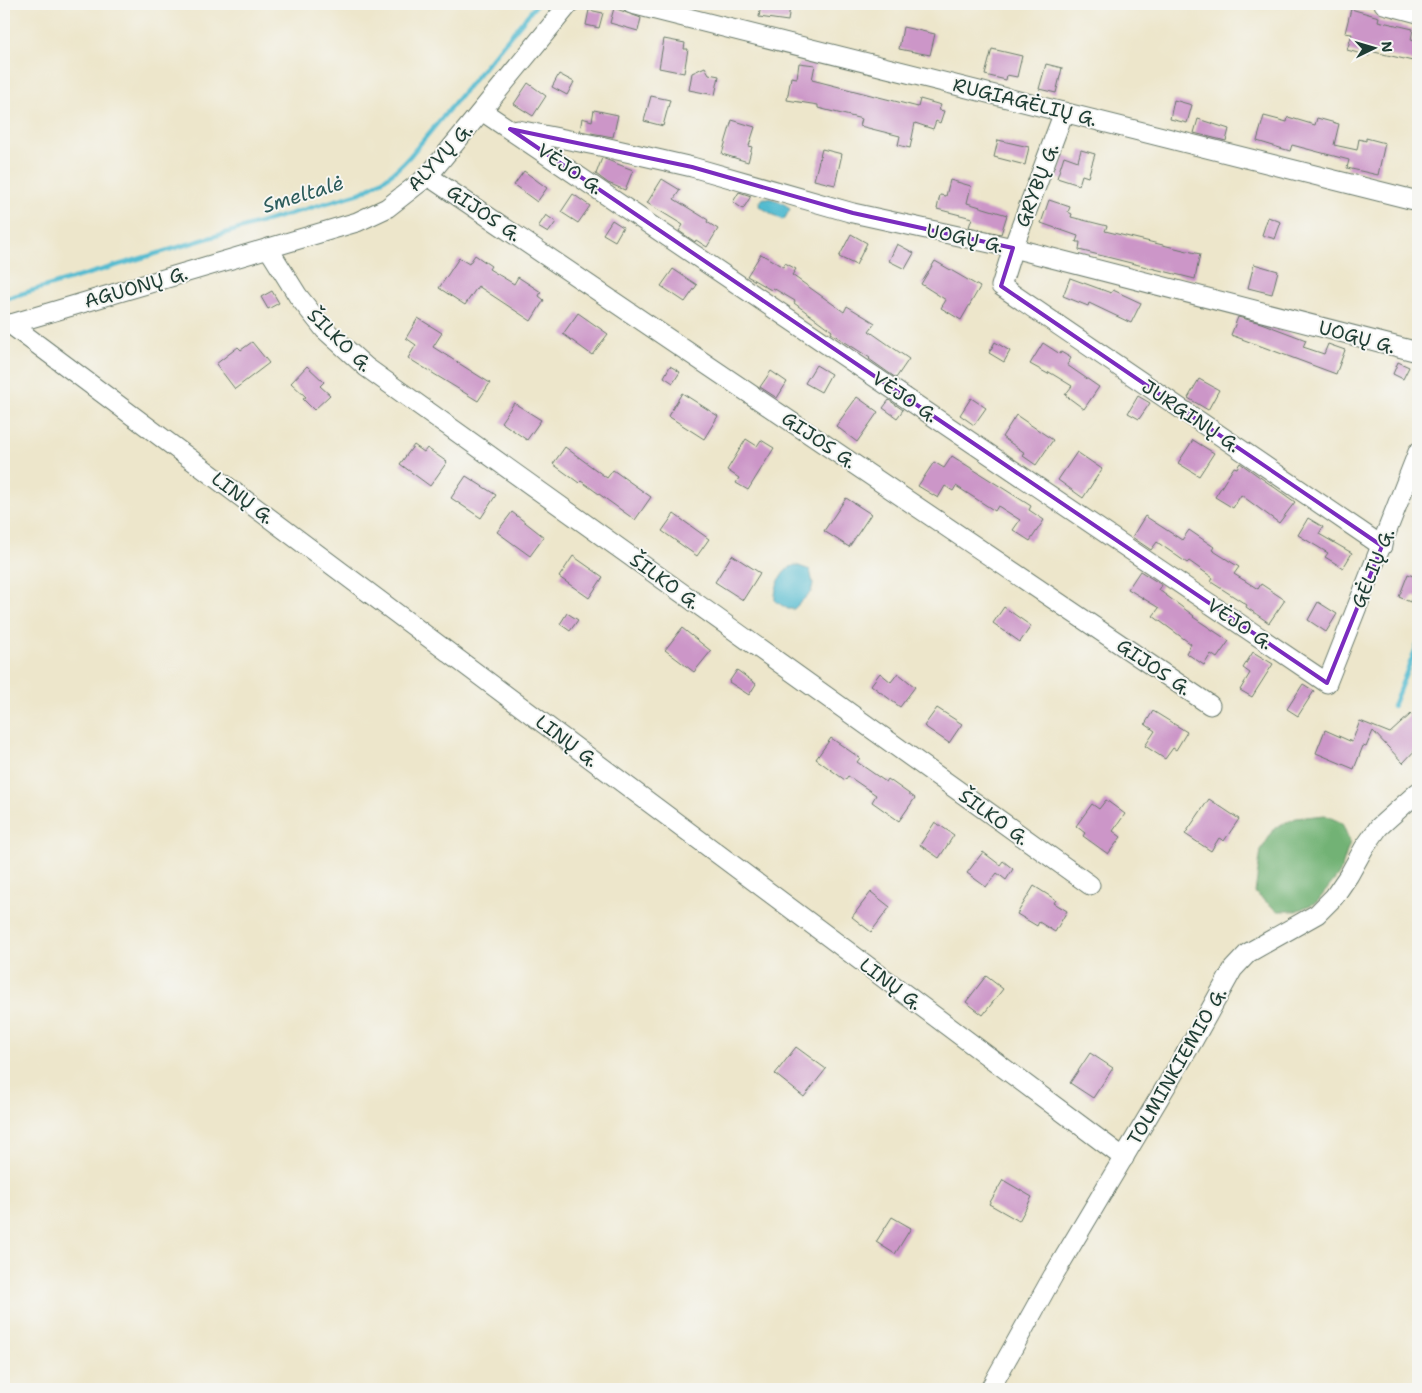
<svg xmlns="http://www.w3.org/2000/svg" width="1422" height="1393" font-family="'Shantell Sans',sans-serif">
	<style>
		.forest { fill: #72b274; stroke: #487854 }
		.water { fill: #53bbd0; stroke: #397c82 }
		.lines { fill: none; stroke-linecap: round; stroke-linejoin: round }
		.stream { stroke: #53bbd0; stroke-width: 4.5 }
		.building { fill: #cc96c8 }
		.minor-casing { stroke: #677869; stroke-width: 21 }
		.minor { stroke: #fff; stroke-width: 19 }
		.marked { fill: none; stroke: #7b2cbf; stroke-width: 4; stroke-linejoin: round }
		.labels { text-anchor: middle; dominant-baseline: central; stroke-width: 4; stroke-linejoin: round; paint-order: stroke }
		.street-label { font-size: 19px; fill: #1f3d34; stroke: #f6f6f2 }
		.water-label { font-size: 20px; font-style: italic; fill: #2c5c5b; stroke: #f6f6f2 }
	</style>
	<rect width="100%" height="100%" fill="#f6f6f2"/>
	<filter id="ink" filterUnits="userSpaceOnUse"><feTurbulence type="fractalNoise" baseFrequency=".02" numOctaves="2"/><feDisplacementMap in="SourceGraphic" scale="10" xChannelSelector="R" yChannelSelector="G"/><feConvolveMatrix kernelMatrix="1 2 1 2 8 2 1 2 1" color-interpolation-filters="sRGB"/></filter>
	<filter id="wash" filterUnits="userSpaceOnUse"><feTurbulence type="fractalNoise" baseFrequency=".0096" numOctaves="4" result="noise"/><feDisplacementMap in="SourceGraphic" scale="20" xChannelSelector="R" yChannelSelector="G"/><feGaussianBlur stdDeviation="1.12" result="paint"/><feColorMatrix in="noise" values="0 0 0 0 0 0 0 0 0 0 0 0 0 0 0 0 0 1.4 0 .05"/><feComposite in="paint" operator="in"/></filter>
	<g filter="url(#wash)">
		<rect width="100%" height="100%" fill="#ede6cb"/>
		<path class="forest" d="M1325,815L1342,823L1350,842L1340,873L1317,902L1296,911H1278L1255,893L1261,850L1275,828L1296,818Z"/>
		<g class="water">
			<path d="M764,198C773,198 784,202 790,209L785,218L782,220L759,206L760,201Z"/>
			<path d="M796,565L810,570L813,584L811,592L794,609H788L775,601C774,587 782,568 796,565Z"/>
		</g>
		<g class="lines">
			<g class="stream">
				<path d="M4,299L360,193C381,182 393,175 410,156L537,4"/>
				<path d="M1393,706L1418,643"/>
			</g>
		</g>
		<g id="blocks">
			<g class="building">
				<path d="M761,4H784L790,6L788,21L759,17Z"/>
				<path d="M614,8L641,18L638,31L610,23Z"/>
				<path d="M1351,9L1379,17L1378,21L1413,29L1411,40L1418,42L1417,62L1370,51L1369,56L1347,50L1352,34L1345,33Z"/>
				<path d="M589,10L603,13L599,28L586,25Z"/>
				<path d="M903,27L935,34L930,55L899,49Z"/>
				<path d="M664,39L685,43L684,49H688L684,73L659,68Z"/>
				<path d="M992,49L1022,56L1017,77L1007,75L1006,80L985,75Z"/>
				<path d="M799,63L815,65L812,80L918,107L920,99L941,105L939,110L944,111L940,123L936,121L933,129L915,123L910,148L898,145L900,136L860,126L862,119L818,108V105L787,100L791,77L797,78Z"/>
				<path d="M1046,64L1062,68L1056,93L1039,89Z"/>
				<path d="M705,67L709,74L719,76L715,95L689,90L692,73Z"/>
				<path d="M559,74L574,82L567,95L552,87Z"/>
				<path d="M528,83L546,96L533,116L514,104Z"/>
				<path d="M651,96L670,100L663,126L644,121Z"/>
				<path d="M1174,100L1192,105L1187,123L1170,119Z"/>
				<path d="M594,110L618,115L613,137L580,131L582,118L592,121Z"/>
				<path d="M1264,116L1287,122L1288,117L1315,125L1317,118L1339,124L1334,145L1357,150L1359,139L1366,141V138L1385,143L1378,175L1347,168L1349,160L1292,145L1290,151L1257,141Z"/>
				<path d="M1198,119L1229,129L1226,141L1194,133Z"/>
				<path d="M732,120L755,127L749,146L752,147L748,162L722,154Z"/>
				<path d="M998,140L1029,147L1025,165L994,157Z"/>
				<path d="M822,149L842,154L835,185L814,180Z"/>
				<path d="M1081,150L1095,154L1088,177L1082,175L1079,185L1057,178L1064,156L1078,161Z"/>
				<path d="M602,158L633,170L625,190L608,183L596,174Z"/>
				<path d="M524,171L547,188L537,202L514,185Z"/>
				<path d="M662,179L680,190L674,199L708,220L707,222L718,229L707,247L696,240L695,242L679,231L683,225L647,203Z"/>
				<path d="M950,180L971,186L967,203L1007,215L1001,234L969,227L972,218L937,209L940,195L946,196Z"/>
				<path d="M739,192L751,196L743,209L733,202Z"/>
				<path d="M573,194L590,206L578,223L561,212Z"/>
				<path d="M1049,200L1070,207L1068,212L1072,214L1071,217L1107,226L1105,231L1200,254L1195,279L1079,250L1080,242H1076L1078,236L1041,223Z"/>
				<path d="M546,215L556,222L548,233L538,227Z"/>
				<path d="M1268,217L1281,222L1275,239L1262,235Z"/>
				<path d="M612,220L623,227L615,241L603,234Z"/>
				<path d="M851,234L867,243L856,265L839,257Z"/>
				<path d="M897,244L914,253L905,269L889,261Z"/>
				<path d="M761,254L783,267L785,263L796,269L792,275L844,312L847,306L875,323L869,331L909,359L896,378L869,359L870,358L831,333L832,331L794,303L795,301L773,288L771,290L747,276Z"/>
				<path d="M475,255L491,266L489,269L514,284L518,277L541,292L539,296L544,300L531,321L478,286L465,305L439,288L459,258L469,264Z"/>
				<path d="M935,261L980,287L961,320L941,308L946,300L921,284Z"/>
				<path d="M1254,264L1278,271L1272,294L1248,288Z"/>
				<path d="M673,269L697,285L685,302L661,286Z"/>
				<path d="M1070,278L1111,293L1113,290L1141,303L1131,323L1089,303L1088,306L1063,296Z"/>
				<path d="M272,291L279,303L268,309L261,297Z"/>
				<path d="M578,313L608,334L592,355L563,334Z"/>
				<path d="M1238,317L1261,323L1306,340L1303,347L1324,354L1328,344L1345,350L1336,374L1231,335Z"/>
				<path d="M418,318L442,333L433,347L490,383L478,401L408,358L416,345L406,338Z"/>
				<path d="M252,342L269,363L235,389L216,364L238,347L241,350Z"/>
				<path d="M995,342L1010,351L1004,362L989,353Z"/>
				<path d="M1043,343L1060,354L1061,352L1071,358L1067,365L1099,387L1084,409L1065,395L1072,386L1049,372L1048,374L1030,364Z"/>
				<path d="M1398,362L1409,367L1403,379L1393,374Z"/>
				<path d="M816,365L831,374L821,392L805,383Z"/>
				<path d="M307,366L324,382L320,386L330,395L314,410L303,399L306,397L291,383Z"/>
				<path d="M670,366L680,372L673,383L664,377Z"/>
				<path d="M771,371L787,382L777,398L760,387Z"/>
				<path d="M1199,379L1219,390L1208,410L1188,398Z"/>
				<path d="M682,393L718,416L704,439L668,416Z"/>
				<path d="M1138,396L1150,403L1139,419L1128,413Z"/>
				<path d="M857,397L878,412L857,442L836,426Z"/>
				<path d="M971,398L986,408L974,425L960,415Z"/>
				<path d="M889,400L903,410L897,418L883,408Z"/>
				<path d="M514,403L541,420L527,440L501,422Z"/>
				<path d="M1016,415L1053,440L1036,465L1023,456L1025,453L1002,437Z"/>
				<path d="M746,439L757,446L761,440L774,448L748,490L736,483L739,478L727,470Z"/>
				<path d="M1193,440L1214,453L1199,476L1178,463Z"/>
				<path d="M414,445L424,452L427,448L447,462L430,486L400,464Z"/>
				<path d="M565,447L607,478L613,470L651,497L635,520L581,481L579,483L553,464Z"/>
				<path d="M1077,452L1102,469L1083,498L1058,480Z"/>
				<path d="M952,456L1031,506L1029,510L1044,520L1030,541L1013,530L1020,520L998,506L995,511L956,486L953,491L945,486L938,498L918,486L934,462L944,468Z"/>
				<path d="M1240,463L1295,502L1279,523L1241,495L1233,508L1215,497L1234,467L1237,468Z"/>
				<path d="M466,476L496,495L481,518L451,498Z"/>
				<path d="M846,498L871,514L849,547L824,531Z"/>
				<path d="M512,512L544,537L530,556L497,532Z"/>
				<path d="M674,514L709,539L697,556L662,531Z"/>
				<path d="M1145,516L1182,540L1189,530L1214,547L1212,550L1239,567L1234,574L1258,589L1261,584L1285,600L1269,623L1246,607L1247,605L1211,582L1213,578L1189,561L1187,563L1157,542L1151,550L1132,537Z"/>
				<path d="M1308,518L1323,527L1319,534L1352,553L1343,568L1325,557L1328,553L1298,535Z"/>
				<path d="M732,555L760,573L743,600L715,582Z"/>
				<path d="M573,556L603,577L589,598L559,577Z"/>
				<path d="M1140,571L1162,585L1159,590L1194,616L1193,617L1229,641L1217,658L1211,654L1204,665L1186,653L1191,644L1153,616L1159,608L1128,589Z"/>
				<path d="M1408,574L1418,578V598L1413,596L1410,602L1399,597Z"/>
				<path d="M1318,602L1337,614L1326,632L1308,620Z"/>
				<path d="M1004,607L1031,626L1020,642L993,623Z"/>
				<path d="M567,613L578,620L570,631L560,624Z"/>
				<path d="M682,628L711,651L694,672L665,650Z"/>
				<path d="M1253,652L1273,664L1252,697L1240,690L1250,673L1243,668Z"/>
				<path d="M737,670L756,684L749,695L729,682Z"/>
				<path d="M880,673L891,682L898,673L915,687L900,707L871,685Z"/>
				<path d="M1303,684L1314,691L1298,716L1287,709Z"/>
				<path d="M937,708L962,724L949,743L924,726Z"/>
				<path d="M1153,711L1187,732L1176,750L1173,748L1165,759L1145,746L1155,731L1145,724Z"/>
				<path d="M1411,714L1418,722V747L1403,763L1373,731L1366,747L1363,746L1354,769L1316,753L1325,730L1352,742L1360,721L1390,733Z"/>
				<path d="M831,738L860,758L857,762L886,782L888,779L915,798L899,821L872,802L876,795L848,776L845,780L816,759Z"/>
				<path d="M1209,799L1239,819L1224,841L1219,838L1211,851L1185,834Z"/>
				<path d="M1106,800L1125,814L1113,831L1121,837L1108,854L1083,836L1085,833L1076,826L1092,804L1099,809Z"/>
				<path d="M935,822L954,835L939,858L920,845Z"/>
				<path d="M983,852L1000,865L1003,861L1013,869L1006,880L997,873L986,887L967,873Z"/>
				<path d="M1034,886L1056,900L1054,903L1067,911L1055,932L1039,922L1037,926L1017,914Z"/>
				<path d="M871,892L890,907L871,932L852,917Z"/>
				<path d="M986,976L1003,989L983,1015L966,1002Z"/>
				<path d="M796,1047L826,1069L804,1097L775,1074Z"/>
				<path d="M1090,1053L1113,1068L1093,1098L1070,1083Z"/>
				<path d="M1003,1180L1032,1197L1019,1221L989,1204Z"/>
				<path d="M892,1217L911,1228L895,1254L876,1242Z"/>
			</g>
		</g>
	</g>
	<g filter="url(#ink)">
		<use href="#blocks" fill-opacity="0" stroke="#677869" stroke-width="1"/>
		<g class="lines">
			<g class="minor-casing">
				<g id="minor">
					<path d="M632,4L1418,201"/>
					<path d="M1384,4L1418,13"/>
					<path d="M482,111L1327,683L1418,452"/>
					<path d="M1064,112L1013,248L1001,286L1382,546"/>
					<path d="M518,130L600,146L692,167L853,213L1013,248L1418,352"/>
					<path d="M428,176L1210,705"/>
					<path d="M268,248L298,296L325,330L366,367L1090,885"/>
					<path d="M10,324L1124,1158"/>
					<path d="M4,326L357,222L387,208L428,176L569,4"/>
					<path d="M990,1389L1053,1276L1193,1041L1233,969L1248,953L1317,914L1334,897L1349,875L1364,848L1379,827L1418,792"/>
				</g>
			</g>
			<use href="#minor" class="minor"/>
		</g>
	</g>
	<path class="marked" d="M510,129L692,167L853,213L1013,248L1001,286L1382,546L1327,683Z"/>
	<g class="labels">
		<g class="street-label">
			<text transform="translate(1025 102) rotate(14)">RUGIAGĖLIŲ G.</text>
			<text transform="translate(440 157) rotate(-47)">ALYVŲ G.</text>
			<text transform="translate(570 169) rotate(34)">VĖJO G.</text>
			<text transform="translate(1037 185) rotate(-69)">GRYBŲ G.</text>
			<text transform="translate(484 213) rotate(34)">GIJOS G.</text>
			<text transform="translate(965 238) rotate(12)">UOGŲ G.</text>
			<text transform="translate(136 287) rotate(-16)">AGUONŲ G.</text>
			<text transform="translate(1357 337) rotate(15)">UOGŲ G.</text>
			<text transform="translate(340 340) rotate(44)">ŠILKO G.</text>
			<text transform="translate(905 397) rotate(34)">VĖJO G.</text>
			<text transform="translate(1191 416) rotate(34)">JURGINŲ G.</text>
			<text transform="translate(819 440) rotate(34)">GIJOS G.</text>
			<text transform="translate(243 498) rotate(37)">LINŲ G.</text>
			<text transform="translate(1373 568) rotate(-68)">GĖLIŲ G.</text>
			<text transform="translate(665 581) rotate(36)">ŠILKO G.</text>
			<text transform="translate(1240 624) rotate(34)">VĖJO G.</text>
			<text transform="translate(1154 667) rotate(34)">GIJOS G.</text>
			<text transform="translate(567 741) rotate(37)">LINŲ G.</text>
			<text transform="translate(994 817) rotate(36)">ŠILKO G.</text>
			<text transform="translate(891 984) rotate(37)">LINŲ G.</text>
			<text transform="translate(1177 1066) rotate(-60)">TOLMINKIEMIO G.</text>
		</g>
		<g class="water-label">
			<text transform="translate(303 194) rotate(-17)">Smeltalė</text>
		</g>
	</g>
	<rect width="1422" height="1393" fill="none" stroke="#f6f6f2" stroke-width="20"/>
	<g transform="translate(1374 48) rotate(85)" stroke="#f6f6f2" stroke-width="4" paint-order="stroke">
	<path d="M0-4L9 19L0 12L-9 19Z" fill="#1f3d34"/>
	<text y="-8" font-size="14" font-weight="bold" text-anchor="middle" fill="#1f3d34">N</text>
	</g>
</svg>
